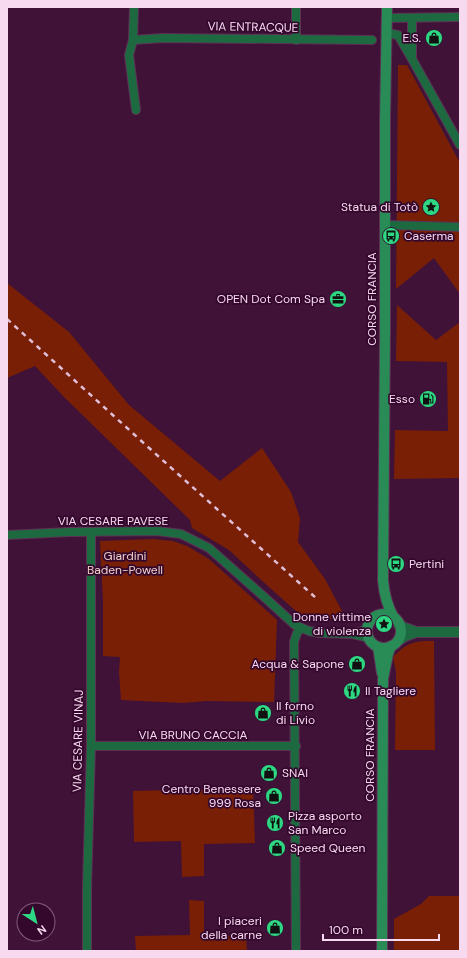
<svg xmlns="http://www.w3.org/2000/svg" width="467" height="958" font-family="'DM Sans',sans-serif">
	<style>
		.green { fill: #791f05 }
		.lines { fill: none; stroke-linecap: round; stroke-linejoin: round }
		.minor-casing { stroke: #5d3255; stroke-width: 10 }
		.tertiary-casing { stroke: #5d3255; stroke-width: 12 }
		.secondary-casing { stroke: #5d3255; stroke-width: 12 }
		.minor { stroke: #1d6a41; stroke-width: 8 }
		.tertiary { stroke: #1d6a41; stroke-width: 10 }
		.secondary { stroke: #298b56; stroke-width: 10 }
		.rail { stroke: #e0bfd8; stroke-width: 2.5; stroke-dasharray: 5 5; stroke-linecap: butt }
		.labels { text-anchor: middle; dominant-baseline: central; stroke-width: 3.5; stroke-linejoin: round; paint-order: stroke }
		.street-label { font-size: 12px; fill: #f8daf0; stroke: #34072d }
		.poi-label { font-size: 12px; fill: #f8daf0; stroke: #34072d; text-anchor: end }
		.park-label { font-size: 12px; fill: #efcfc6; stroke: #34072d }
	</style>
	<rect width="100%" height="100%" fill="#401238"/>
	<g class="green">
		<path d="M398,65H407L460,163V294L434,258L396,289Z"/>
		<path d="M7,283L69,332L129,405L220,481L262,448L291,492L300,518L298,542L325,579L343,613L326,621L306,620L260,579L229,550L192,528L190,520L64,397L35,366L7,378Z"/>
		<path d="M397,305L436,340L460,322V478L394,479L395,430L448,431L447,362L396,361Z"/>
		<path d="M153,539L173,541L187,546L209,559L277,620L274,702L206,701L183,703L121,700L119,672L120,657L103,656V601L100,541Z"/>
		<path d="M423,641H434L435,750H395L396,672L393,657C404,646 408,643 423,641Z"/>
		<path d="M253,788L255,843L204,844V876L182,877L181,841L134,842L133,791Z"/>
		<path d="M429,896H460V951L394,950V919L421,904Z"/>
		<path d="M189,900L204,901V935L246,936L247,951H136L135,936L190,935Z"/>
	</g>
	<g class="lines">
		<g class="minor-casing">
			<g id="minor">
				<path d="M134,7L133,40L129,55L136,110"/>
				<path d="M387,18L460,17"/>
				<path d="M412,18V58"/>
				<path d="M387,33L398,35L412,59L460,145"/>
				<path d="M133,40L163,38L372,40"/>
				<path d="M296,40V7"/>
				<path d="M386,225L460,227"/>
				<path d="M7,535L70,532L157,531L181,534L209,548L262,595L295,625L309,631L319,633L352,634L369,638"/>
				<path d="M353,634L368,629"/>
				<path d="M91,746H296"/>
				<path d="M87,951V888L91,746V532"/>
				<path d="M296,951L294,642L297,633L301,628"/>
			</g>
		</g>
		<g class="tertiary-casing">
			<g id="tertiary">
				<path d="M399,625L405,628L416,632"/>
				<path d="M399,640L405,636L416,632H460"/>
			</g>
		</g>
		<g class="secondary-casing">
			<g id="secondary">
				<path d="M387,7L385,119V334L383,580C384,593 387,606 394,618"/>
				<circle cx="384" cy="631" r="17"/>
				<path d="M378,647L382,673"/>
				<path d="M382,951L383,679L388,654L391,646"/>
			</g>
		</g>
		<use href="#minor" class="minor"/>
		<use href="#tertiary" class="tertiary"/>
		<use href="#secondary" class="secondary"/>
		<path class="rail" d="M7,319L148,447L316,598"/>
	</g>
	<defs>
		<g id="shop-disc" transform="scale(0.9)"><circle r="9.5" fill="#2ed883" stroke="#34072d"/><path d="M-5-2.5h2.3a2.7 3.5 0 0 1 5.4 0H5L5.5 6h-11ZM-1.5-2.5h3a1.5 2.3 0 0 0-3 0Z" fill="#111"/></g>
		<g id="sight-disc" transform="scale(0.9)"><circle r="9.5" fill="#2ed883" stroke="#34072d"/><path d="M0-6L1.8-2.2L6-1.7L2.9 1.2L3.7 5.4L0 3.3L-3.7 5.4L-2.9 1.2L-6-1.7L-1.8-2.2Z" fill="#111"/></g>
		<g id="bus-disc" transform="scale(0.9)"><circle r="9.5" fill="#2ed883" stroke="#34072d"/><path d="M-5-6H5V4H4V6H2V4H-2V6H-4V4H-5ZM-3.5-4V0h7V-4ZM-3.5 1.2v1.5H-2V1.2ZM2 1.2v1.5H3.5V1.2Z" fill="#111"/></g>
		<g id="office-disc" transform="scale(0.9)"><circle r="9.5" fill="#2ed883" stroke="#34072d"/><path d="M-6-3h4V-5.5h4V-3h4V5H-6ZM-1-4.5V-3h2v-1.5ZM-6 0V1H6V0Z" fill="#111"/></g>
		<g id="fuel-disc" transform="scale(0.9)"><circle r="9.5" fill="#2ed883" stroke="#34072d"/><path d="M-5.5-6h7V0h2V4h1.3V-2.5L3-4.5l.8-.8L6-3V5H2.5V1h-1V6h-7ZM-4.2-4.7v3.2H.2V-4.7Z" fill="#111"/></g>
		<g id="restaurant-disc" transform="scale(0.9)"><circle r="9.5" fill="#2ed883" stroke="#34072d"/><path d="M-5-6h1v4h1v-4h1v4h1v-4h1v5L-1.5 .5V6h-2V.5L-5-1ZM5-6V6H3V1.5H1.5Q1.5-4 5-6Z" fill="#111"/></g>
	</defs>
	<g fill-rule="evenodd">
		<use href="#shop-disc" x="434" y="38"/>
		<use href="#sight-disc" x="431" y="207"/>
		<use href="#bus-disc" x="391" y="236"/>
		<use href="#office-disc" x="338" y="299"/>
		<use href="#fuel-disc" x="428" y="399"/>
		<use href="#bus-disc" x="396" y="564"/>
		<use href="#sight-disc" x="384" y="624"/>
		<use href="#shop-disc" x="357" y="664"/>
		<use href="#restaurant-disc" x="352" y="691"/>
		<use href="#shop-disc" x="263" y="713"/>
		<use href="#shop-disc" x="269" y="773"/>
		<use href="#shop-disc" x="274" y="796"/>
		<use href="#restaurant-disc" x="275" y="823"/>
		<use href="#shop-disc" x="277" y="848"/>
		<use href="#shop-disc" x="275" y="928"/>
	</g>
	<g class="labels">
		<g class="street-label">
			<text transform="translate(253 27) rotate(1)">VIA ENTRACQUE</text>
			<text transform="translate(372 299) rotate(-90)">CORSO FRANCIA</text>
			<text x="113" y="521">VIA CESARE PAVESE</text>
			<text x="193" y="735">VIA BRUNO CACCIA</text>
			<text transform="translate(78 741) rotate(-89)">VIA CESARE VINAJ</text>
			<text transform="translate(370 755) rotate(-90)">CORSO FRANCIA</text>
		</g>
		<g class="poi-label">
			<text x="421" y="38">E.S.</text>
			<text x="418" y="207">Statua di Totò</text>
			<text x="404" y="236" text-anchor="start">Caserma</text>
			<text x="325" y="299">OPEN Dot Com Spa</text>
			<text x="415" y="399">Esso</text>
			<text x="409" y="564" text-anchor="start">Pertini</text>
			<text x="371" y="617">Donne vittime<tspan x="371" dy="14">di violenza</tspan></text>
			<text x="344" y="664">Acqua &amp; Sapone</text>
			<text x="365" y="691" text-anchor="start">Il Tagliere</text>
			<text x="276" y="706" text-anchor="start">Il forno<tspan x="276" dy="14">di Livio</tspan></text>
			<text x="282" y="773" text-anchor="start">SNAI</text>
			<text x="261" y="789">Centro Benessere<tspan x="261" dy="14">999 Rosa</tspan></text>
			<text x="288" y="816" text-anchor="start">Pizza asporto<tspan x="288" dy="14">San Marco</tspan></text>
			<text x="290" y="848" text-anchor="start">Speed Queen</text>
			<text x="262" y="921">I piaceri<tspan x="262" dy="14">della carne</tspan></text>
		</g>
		<g class="park-label">
			<text x="125" y="556">Giardini<tspan x="125" dy="14">Baden-Powell</tspan></text>
		</g>
	</g>
	<rect width="467" height="958" fill="none" stroke="#f8daf0" stroke-width="16"/>
	<g transform="translate(36 922) rotate(144)"><circle r="19" fill="#34072d" stroke="#825b7b"/>
	<path d="M0-3L7 15L0 10L-7 15Z" fill="#2ed883"/>
	<text y="-6" font-size="11" font-weight="bold" text-anchor="middle" fill="#f8daf0">N</text>
	</g>
	<path d="M323 934v6h116v-6" fill="none" stroke="#f8daf0" stroke-width="2"/>
	<text x="329" y="934" font-size="12" fill="#f8daf0" stroke="#34072d" stroke-width="3" paint-order="stroke">100 m</text>
</svg>
